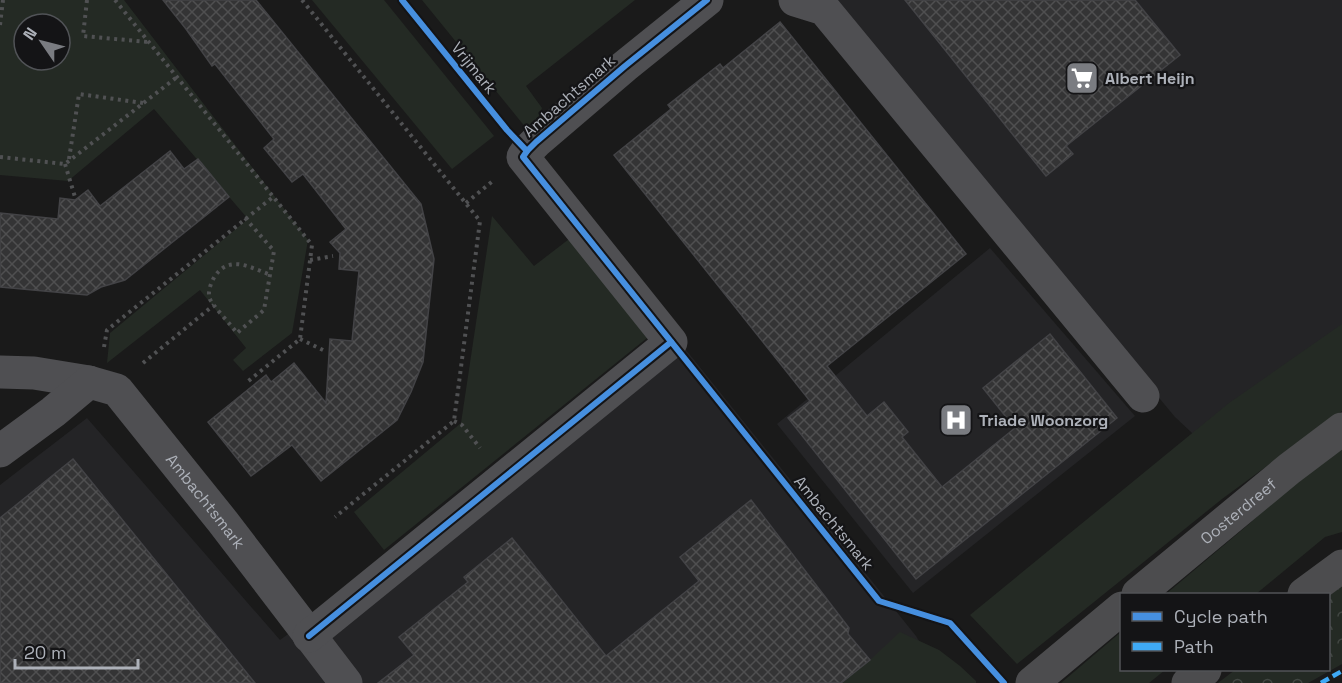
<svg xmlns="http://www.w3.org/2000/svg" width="1342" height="683" font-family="'Space Grotesk',sans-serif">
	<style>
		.built { fill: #242426 }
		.green { fill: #242a24; fill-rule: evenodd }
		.forest { fill: url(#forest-crowns) }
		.building { fill: url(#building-cross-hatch); stroke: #434346; stroke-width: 1.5 }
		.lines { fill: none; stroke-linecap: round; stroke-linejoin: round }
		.path { stroke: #505153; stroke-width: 4; stroke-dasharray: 3 4.5; stroke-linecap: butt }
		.minor { stroke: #4f4f52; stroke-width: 33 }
		.major { stroke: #4c4c4e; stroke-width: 33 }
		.quiet { stroke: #3fa9f5; stroke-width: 4.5; stroke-dasharray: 9 4.5; stroke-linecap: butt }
		.cycleway-casing { stroke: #141416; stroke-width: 10 }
		.cycleway { stroke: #468fdf; stroke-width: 6 }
		.labels { text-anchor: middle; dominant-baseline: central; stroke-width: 4.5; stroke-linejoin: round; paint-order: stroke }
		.street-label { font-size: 16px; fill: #adb1b9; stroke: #141416 }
		.poi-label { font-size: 16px; font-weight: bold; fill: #adb1b9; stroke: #141416; text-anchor: start }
	</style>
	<defs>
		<pattern id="forest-crowns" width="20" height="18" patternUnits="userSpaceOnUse" patternTransform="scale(1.5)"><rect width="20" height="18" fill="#242a24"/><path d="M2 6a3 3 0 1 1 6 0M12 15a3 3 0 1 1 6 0" fill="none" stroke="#414642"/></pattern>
		<pattern id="building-cross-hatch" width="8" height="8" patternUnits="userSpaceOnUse" patternTransform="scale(1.5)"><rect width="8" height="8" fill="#343435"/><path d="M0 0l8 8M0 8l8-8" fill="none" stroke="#4f4f50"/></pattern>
	</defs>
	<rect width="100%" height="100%" fill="#1a1a1a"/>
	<g class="built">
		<path d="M812,0H1342V376L1222,461L1175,417L840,15Z"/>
		<path d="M990,248L1135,416L913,593L777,424Z"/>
		<path d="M682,345L916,636L945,683H0V485L87,418L280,640Z"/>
	</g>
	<g class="green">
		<path d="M0,0H124L308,240L292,333L243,371L233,360L246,348L200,290L107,363L110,333L248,219L154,109L68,181L0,175ZM24,24H60V60H24Z"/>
		<path d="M312,0H384L494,136L452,169Z"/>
		<path d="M422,0H635L526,86L542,108L538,118L526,128Z"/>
		<path d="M492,216L534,266L573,236L652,334L384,550L354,512L461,423Z"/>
		<path d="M1342,324V411L1222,499L1017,664L970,615L1229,403Z"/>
		<path d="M1342,438V532L1325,537L1256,594H1166L1249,524Z"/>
		<path d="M900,632L939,650L960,666L976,681V683H841L870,660Z"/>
		<path d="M1121,632L1122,670H1165L1149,683H1061Z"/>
	</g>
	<path class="forest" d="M1342,586V664L1308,683H1218L1235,670H1328L1329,596Z"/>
	<g class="building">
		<path d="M163,0H256L421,204L434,259L423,362L411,392L397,420L321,481L292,445L251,476L208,422L266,375L271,382L294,363L326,403L330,339L352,341L359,271L339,269L340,253L330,242L346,229L303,174L292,182L264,148L274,139L215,64L212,66L186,29Z"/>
		<path d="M905,0H1135L1180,55L1066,146L1073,154L1046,176Z"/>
		<path d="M780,22L966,254L827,366L867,416L884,402L908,432L902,437L942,487L1015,428L983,388L1050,334L1117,418L916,579L788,418L810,401L614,155L671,109L668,105L720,64L723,68Z"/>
		<path d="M170,151L184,169L198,159L229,197L125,280L101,287L87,295L0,287V213L58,219L60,198L75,200L88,190L100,206Z"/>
		<path d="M73,459L189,602L255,683H0V518Z"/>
		<path d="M751,500L849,628L848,634L870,660L841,683H378L414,655L399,637L468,582L464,577L512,538L606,656L699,581L680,557Z"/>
	</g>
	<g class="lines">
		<g class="path">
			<path d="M87,0L83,36L148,42"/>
			<path d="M115,0L312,245L300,339L246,383"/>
			<path d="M302,0L480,221L454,421L335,517"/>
			<path d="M0,25L3,0"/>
			<path d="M0,157L65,164L177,77"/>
			<path d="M69,159L79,94L143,103"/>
			<path d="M65,164L75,197"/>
			<path d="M466,203L494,180"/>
			<path d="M245,218L274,251L264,310L237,333C233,327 211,304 210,299C207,293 211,282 215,276C230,254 251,268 271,275"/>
			<path d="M310,260L333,256"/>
			<path d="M300,339L325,351"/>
			<path d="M104,347L107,330L273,197"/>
			<path d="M143,363L214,305"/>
			<path d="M454,421L462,425L480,448"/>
		</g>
		<g class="minor">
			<path d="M795,0L824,9L1143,396"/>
			<path d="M0,372L34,373L89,382"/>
			<path id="s1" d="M0,451L53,412L89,382L117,390L223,522L346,683"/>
			<path d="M309,636L671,342L523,157L527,151L536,142L625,66L707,0"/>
		</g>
		<g class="major">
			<path id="s2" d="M1138,594L1289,469L1342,429"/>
			<path d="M1304,594L1342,566"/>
			<path d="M1032,683L1122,608"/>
			<path d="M1188,683L1205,670"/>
		</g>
		<path class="quiet" d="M1321,683L1342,671"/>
		<g class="cycleway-casing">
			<g id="cycleway">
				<path d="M402,0L507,130L527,151"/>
				<path d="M707,0L625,66L536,142L527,151L523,157L879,601L950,623L1004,683"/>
				<path d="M309,636L671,342"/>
			</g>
		</g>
		<use href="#cycleway" class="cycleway"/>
	</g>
	<defs>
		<g id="supermarket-square" transform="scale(1.725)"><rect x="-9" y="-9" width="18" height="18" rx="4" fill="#7a7c81" stroke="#141416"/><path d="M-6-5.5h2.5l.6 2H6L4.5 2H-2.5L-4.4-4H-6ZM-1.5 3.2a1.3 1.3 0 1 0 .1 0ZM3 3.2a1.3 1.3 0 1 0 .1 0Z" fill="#fff"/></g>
		<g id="hospital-square" transform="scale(1.725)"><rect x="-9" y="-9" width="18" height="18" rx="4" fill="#7a7c81" stroke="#141416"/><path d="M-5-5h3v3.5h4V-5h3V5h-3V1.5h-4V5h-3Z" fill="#fff"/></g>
	</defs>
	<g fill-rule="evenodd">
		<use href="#supermarket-square" x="1082" y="78"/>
		<use href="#hospital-square" x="956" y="420"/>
	</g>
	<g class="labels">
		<g class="street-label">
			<text transform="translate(474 68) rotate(51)">Vrijmark</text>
			<text transform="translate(569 96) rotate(-41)">Ambachtsmark</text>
			<text stroke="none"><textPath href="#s1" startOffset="284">Ambachtsmark</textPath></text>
			<text stroke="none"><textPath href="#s2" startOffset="130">Oosterdreef</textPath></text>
			<text transform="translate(834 523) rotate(51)">Ambachtsmark</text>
		</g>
		<g class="poi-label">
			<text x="1105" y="78">Albert Heijn</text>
			<text x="979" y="420">Triade Woonzorg</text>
		</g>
	</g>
	<rect x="1120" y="593" width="210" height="78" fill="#141416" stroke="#515357" stroke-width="1.5"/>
	<rect x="1132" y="612" width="30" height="9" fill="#468fdf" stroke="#515357" stroke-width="1.5"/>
	<text x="1174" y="623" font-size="18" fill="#adb1b9">Cycle path</text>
	<rect x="1132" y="642" width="30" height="9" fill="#3fa9f5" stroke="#515357" stroke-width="1.5"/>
	<text x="1174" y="653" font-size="18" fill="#adb1b9">Path</text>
	<g transform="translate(42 42) rotate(305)"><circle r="28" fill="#141416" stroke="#515357" stroke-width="1.5"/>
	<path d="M0-4.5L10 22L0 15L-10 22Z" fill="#7a7c81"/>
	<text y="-9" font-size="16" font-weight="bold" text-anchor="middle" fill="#adb1b9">N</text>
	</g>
	<path d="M15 659v9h123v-9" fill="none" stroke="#adb1b9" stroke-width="3"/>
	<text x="24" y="659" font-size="18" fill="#adb1b9" stroke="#141416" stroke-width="4.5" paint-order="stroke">20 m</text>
</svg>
